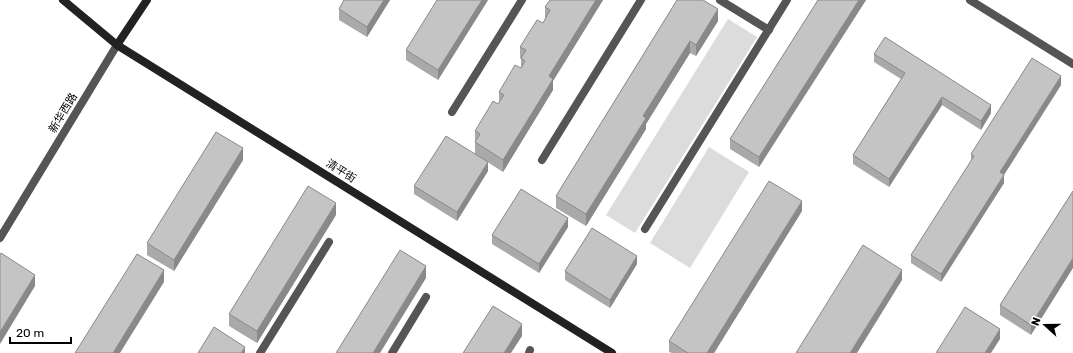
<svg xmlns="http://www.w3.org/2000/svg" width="1073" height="353" font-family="Rubik,'Noto Sans SC',sans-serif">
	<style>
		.green { fill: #dcdcdc }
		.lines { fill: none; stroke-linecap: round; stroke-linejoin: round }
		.lane { stroke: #555; stroke-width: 8 }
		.street { stroke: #555; stroke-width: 8 }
		.secondary { stroke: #222; stroke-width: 8 }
		.wall { fill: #a9a9a9 }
		.shaded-wall { fill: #898989 }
		.building { fill: #c4c4c4; stroke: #898989 }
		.labels { text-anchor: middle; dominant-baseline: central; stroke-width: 3; stroke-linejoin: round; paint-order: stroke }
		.street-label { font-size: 11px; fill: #000; stroke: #fff }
	</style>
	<rect width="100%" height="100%" fill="#fff"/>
	<g class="green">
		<path d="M728,19L757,37L635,233L606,215Z"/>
		<path d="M709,147L749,172L690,268L650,243Z"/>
	</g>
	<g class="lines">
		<g class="lane">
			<path d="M720,0L769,30"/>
			<path d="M970,0L1073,64"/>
			<path d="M452,112L522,0"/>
			<path d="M542,160L641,0"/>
			<path d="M645,229L787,0"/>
			<path d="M260,353L329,242"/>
			<path d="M392,353L426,297"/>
			<path d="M529,353L530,350"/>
		</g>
		<path class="street" d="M0,238L117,45"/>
		<g class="secondary">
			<path d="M63,0L117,45L612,353"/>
			<path d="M117,45L147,0"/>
		</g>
	</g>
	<g class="wall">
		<path d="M344,0H390L367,37L339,20V9Z"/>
		<path d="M488,0L438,80L406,60V50Z"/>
		<path d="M550,0H603L553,81V90L503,172L478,156L488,171L457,221L414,194V186L475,154V131L499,104V92L521,68V59L520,58V47L543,23L545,19V7Z"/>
		<path d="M677,0L718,21L696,56L690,53L646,124V129L586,226L556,208V196Z"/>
		<path d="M818,0H866L759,167L730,149V139Z"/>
		<path d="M874,54L991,113L981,130L942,105L889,187L853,164V155L901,79L874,62Z"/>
		<path d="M1061,85L1004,175V183L941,282L911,263V255L971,162V154Z"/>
		<path d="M243,160L174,271L147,255V243Z"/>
		<path d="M1073,191L1031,335L1000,315V305Z"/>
		<path d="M802,211L714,353H672L669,352V341Z"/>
		<path d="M336,215L257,343L229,326V314Z"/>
		<path d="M568,227L539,273L492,244V235Z"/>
		<path d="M637,264L610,308L565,280V271Z"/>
	</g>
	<g class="shaded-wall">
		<path d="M384,0H390L367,37V27Z"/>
		<path d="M482,0H488L438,80V70Z"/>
		<path d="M596,0H603L553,81V90L503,172V160L549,76Z"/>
		<path d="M859,0H866L759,167V157Z"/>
		<path d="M718,9V21L696,56V45Z"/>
		<path d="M690,41V53L646,124V129L586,226V214L643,116Z"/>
		<path d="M1061,76V85L1000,181V172Z"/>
		<path d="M942,97V105L889,187V179Z"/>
		<path d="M991,105V113L981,130V121Z"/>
		<path d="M243,148V160L174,271V260Z"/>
		<path d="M488,162V171L457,221V212Z"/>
		<path d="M1004,175V183L941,282V274Z"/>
		<path d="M802,201V211L714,353H707Z"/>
		<path d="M336,203V215L257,343V331Z"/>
		<path d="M568,218V227L539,273V264Z"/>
		<path d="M637,256V264L610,308V300Z"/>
		<path d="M1073,258V268L1031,335V325Z"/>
		<path d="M426,266V278L380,353H373Z"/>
		<path d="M164,270V282L120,353H113Z"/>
		<path d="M902,270V280L857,353H850Z"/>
		<path d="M35,275V286L0,344V332Z"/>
		<path d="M522,324V336L511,353H504Z"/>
		<path d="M1000,329V339L991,353H985Z"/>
		<path d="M245,347V353H241Z"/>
	</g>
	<g class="building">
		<path d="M344,0H384L367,27L339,9Z"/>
		<path d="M437,0H482L438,70L406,50Z"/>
		<path d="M550,0H596L549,76L553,79L503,160L475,142L480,134L475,131L493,101L498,104L504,95L499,92L515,65L521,68L525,61L521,58L526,50L520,47L537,20L543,23L550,10L545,7Z"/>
		<path d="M677,0H703L718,9L696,45L690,41L643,116L646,118L586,214L556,196Z"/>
		<path d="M818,0H859L759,157L730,139Z"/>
		<path d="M885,37L991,105L981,121L942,97L889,179L853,155L905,73L874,54Z"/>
		<path d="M1032,58L1061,76L1000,172L1004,175L941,274L911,255L974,156L971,154Z"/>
		<path d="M216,132L243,148L174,260L147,243Z"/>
		<path d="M446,136L488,162L457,212L414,186Z"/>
		<path d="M769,181L802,201L707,353H688L669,341Z"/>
		<path d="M308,186L336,203L257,331L229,314Z"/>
		<path d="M521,189L568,218L539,264L492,235Z"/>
		<path d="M1073,191V258L1031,325L1000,305Z"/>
		<path d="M592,228L637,256L610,300L565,271Z"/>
		<path d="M863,245L902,270L850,353H796Z"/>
		<path d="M400,250L426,266L373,353H336Z"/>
		<path d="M1,253L35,275L0,332V255Z"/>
		<path d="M137,254L164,270L113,353H75Z"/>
		<path d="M493,306L522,324L504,353H463Z"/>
		<path d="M965,307L1000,329L985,353H936Z"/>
		<path d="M214,327L245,347L241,353H198Z"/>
	</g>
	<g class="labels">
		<g class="street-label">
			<text transform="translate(63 113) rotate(-59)">新华西路</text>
			<text transform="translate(341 171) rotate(32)">清平街</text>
		</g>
	</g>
	<g transform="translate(1045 325) rotate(291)" stroke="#ffffff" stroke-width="3" paint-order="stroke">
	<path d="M0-3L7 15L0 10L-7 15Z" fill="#000000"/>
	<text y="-6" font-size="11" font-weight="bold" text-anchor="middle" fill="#000000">N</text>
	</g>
	<path d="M10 337v6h61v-6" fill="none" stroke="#000000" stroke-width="2"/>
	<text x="16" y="337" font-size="12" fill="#000000" stroke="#ffffff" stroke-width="3" paint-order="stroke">20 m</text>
</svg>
